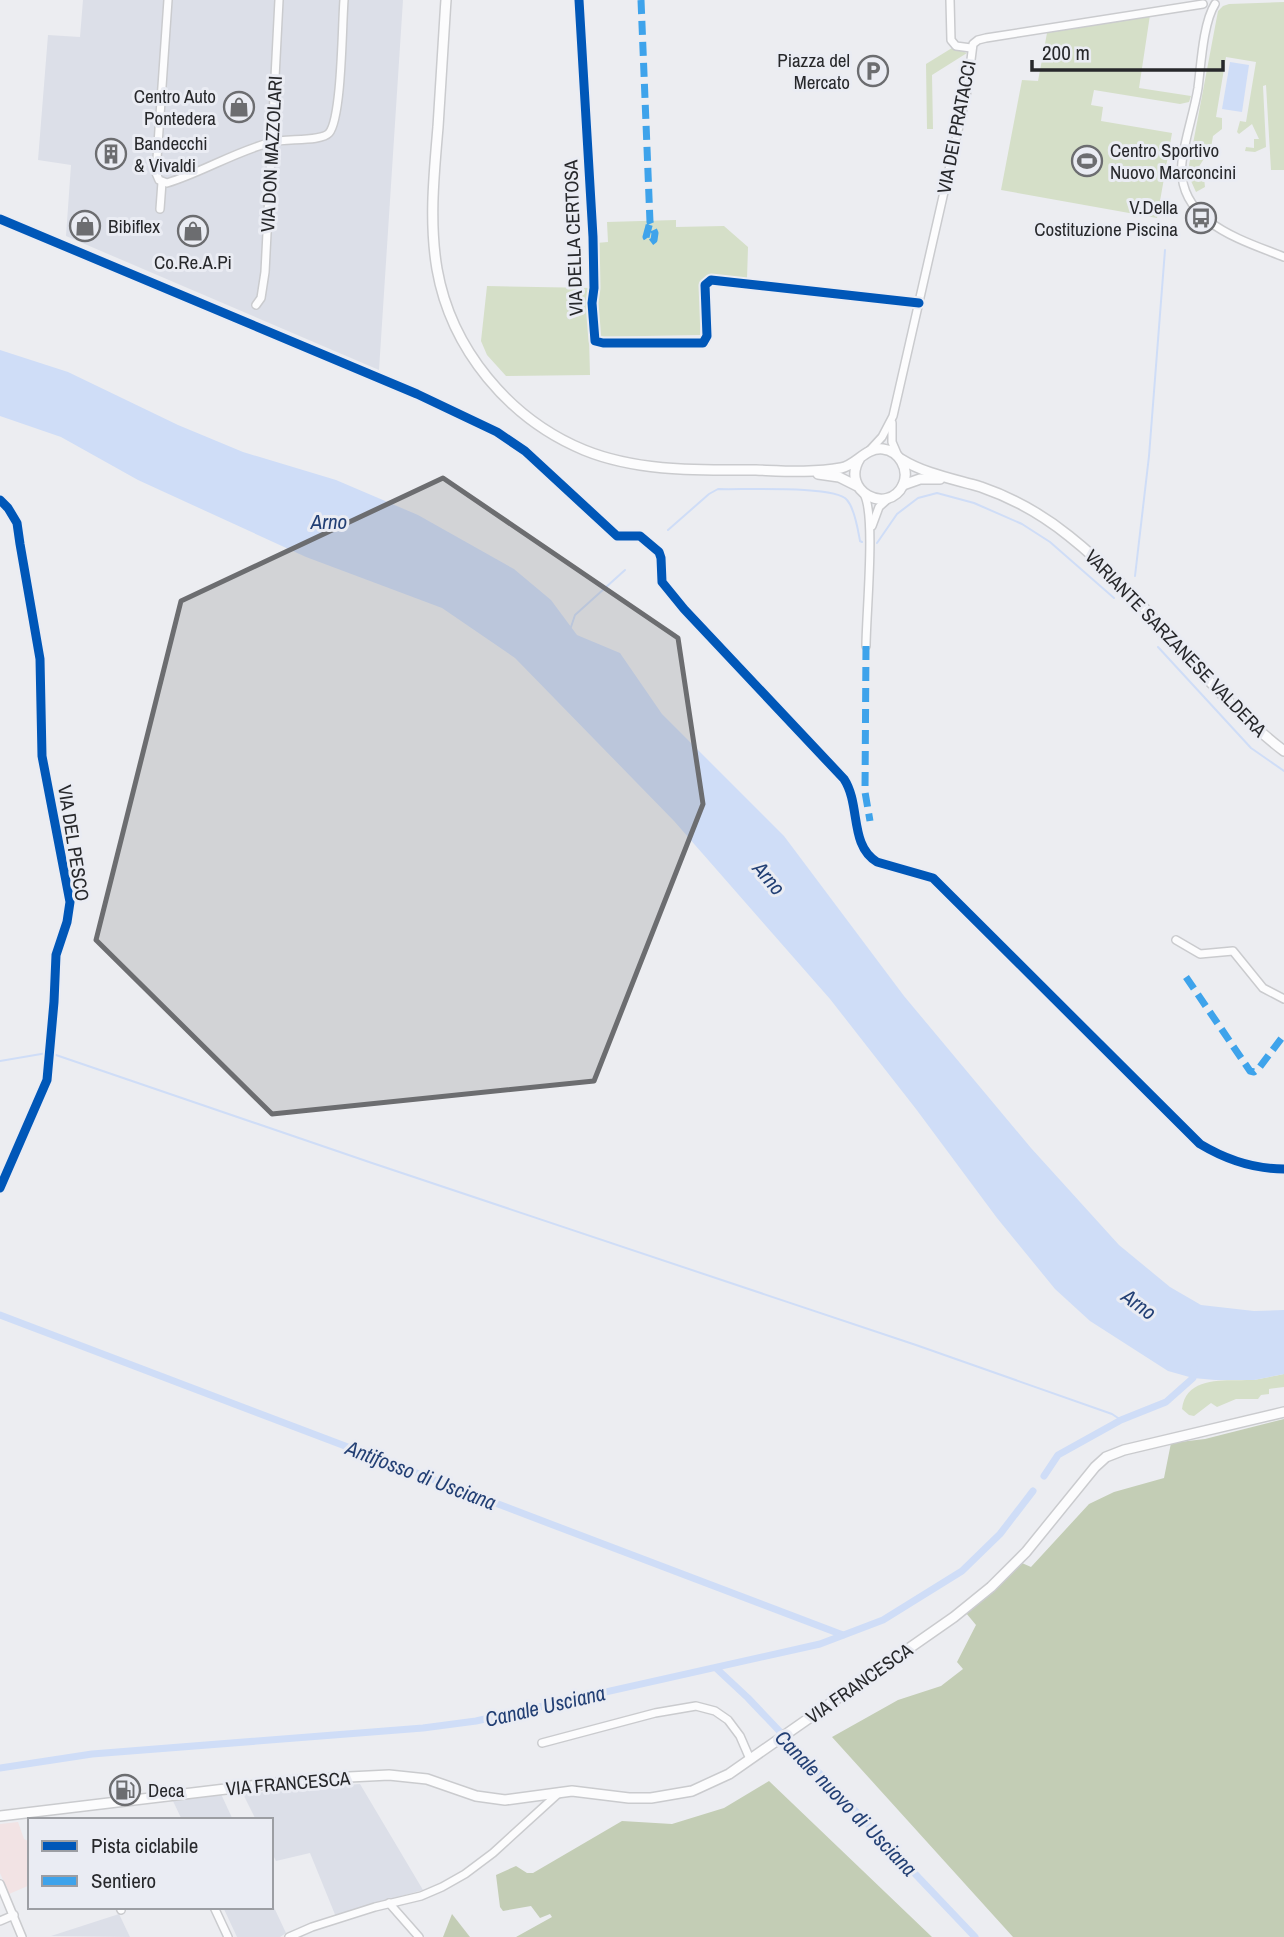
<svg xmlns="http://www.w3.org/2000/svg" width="1284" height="1937" font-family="'Archivo Narrow',sans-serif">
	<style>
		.built { fill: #dcdfe8 }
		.education { fill: #f2e3e4 }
		.green { fill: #d5dfc8 }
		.forest { fill: #c3cdb5 }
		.water { fill: #cfddf7 }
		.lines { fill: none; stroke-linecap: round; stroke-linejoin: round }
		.stream { stroke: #cfddf7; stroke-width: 2 }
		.canal { stroke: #cfddf7; stroke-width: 7 }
		.minor-casing { stroke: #cacbce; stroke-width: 10 }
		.major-casing { stroke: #cacbce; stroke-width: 12 }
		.minor { stroke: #fcfcfd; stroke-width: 7 }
		.major { stroke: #fcfcfd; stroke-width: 9 }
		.quiet { stroke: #3ea3eb; stroke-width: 7; stroke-dasharray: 14 7; stroke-linecap: butt }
		.cycleway-casing { stroke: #eaecf3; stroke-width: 13 }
		.cycleway { stroke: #0057b8; stroke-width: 9 }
		.marked { fill: #6c6d70; fill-opacity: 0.2; stroke: #6c6d70; stroke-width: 5; stroke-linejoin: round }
		.labels { text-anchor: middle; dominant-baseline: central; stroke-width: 6; stroke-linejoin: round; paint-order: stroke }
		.poi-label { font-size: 19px; fill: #27282b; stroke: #eaecf3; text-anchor: start }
		.street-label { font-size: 19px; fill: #27282b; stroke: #eaecf3 }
		.water-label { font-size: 21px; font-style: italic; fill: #223f74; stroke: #eaecf3 }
	</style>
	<rect width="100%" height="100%" fill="#ecedf1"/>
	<g class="built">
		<path d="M83,0H403L379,370L66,236L71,165L38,160L48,35L80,37Z"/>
		<path d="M360,1784L423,1890L361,1907L336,1917L310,1853L276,1861L271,1851V1820H256L243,1794Z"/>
		<path d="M221,1794L233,1820H182L173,1801Z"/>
		<path d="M271,1901L286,1933L280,1937H237L223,1907H271Z"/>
		<path d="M119,1914L130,1937L51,1936Z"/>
	</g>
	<path class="education" d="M18,1822L24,1839L30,1842V1885L9,1894L0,1873V1824Z"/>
	<g class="green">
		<path d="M1284,2V170H1271L1266,85L1263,86L1266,147L1255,152L1245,151L1246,147L1254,148V139H1259L1252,124L1239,134L1237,132L1240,121L1246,122L1256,62L1226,57L1216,117L1222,118V129L1213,136L1211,148L1198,168L1203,169L1205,187L1196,192L1191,181L1189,165L1218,11L1223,6L1229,4Z"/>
		<path d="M1150,15L1139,88L1191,96L1189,102L1180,104L1094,90L1091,105L1103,107L1101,121L1172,133L1157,218L1001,190L1022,80L1038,81L1047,33Z"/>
		<path d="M952,48L967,53L932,75L933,129H927L926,64Z"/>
		<path d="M676,220V227L724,226L748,247L747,279L703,278L700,335L589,337L590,375L506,376L487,355L481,341L487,286L594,288L596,243L608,242L607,222Z"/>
		<path d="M1284,1374V1387L1269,1389V1394L1261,1395L1258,1399H1236L1217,1407L1211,1403L1194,1416L1189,1415L1182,1409C1186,1375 1226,1381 1251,1380C1262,1379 1273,1376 1284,1374Z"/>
	</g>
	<g class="forest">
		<path d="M1284,1419V1937H1013L832,1737L898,1700L941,1686L963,1669L957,1662L976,1625L966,1613L1022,1563L1031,1567L1089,1504L1114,1492L1164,1478L1171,1443L1205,1439Z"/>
		<path d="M769,1781L932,1937H516L552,1917L550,1914L540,1918L531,1906L503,1911L500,1907L496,1875L516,1866L527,1873H533L622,1821L672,1824L724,1808Z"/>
		<path d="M452,1914L470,1937H443Z"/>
	</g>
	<g class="water">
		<path d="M1230,62L1249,65L1242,112L1222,109Z"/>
		<path d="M0,350L68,372L178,425L243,452L336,480L418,515L514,569L551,600L577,635L620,653L662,714L784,836L904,996L1031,1148L1119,1245L1170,1287L1201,1305L1254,1311L1284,1310V1374L1254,1380H1215L1193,1378L1168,1371L1090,1321L1055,1289L997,1218L916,1109L830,999L674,821L515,658L442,608L306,557L138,480L61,437L0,416Z"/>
	</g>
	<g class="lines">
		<g class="stream">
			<path d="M668,530L709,494L718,489C740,490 836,485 847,500C855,509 858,530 860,541L862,542"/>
			<path d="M877,543L897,514L918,498L937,493L974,503L1022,524L1050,542L1114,598"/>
			<path d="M1135,576L1149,456L1165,250"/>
			<path d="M571,627L575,615L625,570"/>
			<path d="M1158,647L1251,748L1284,771"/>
			<path d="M53,1054L372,1163L916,1345L1112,1414L1121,1420"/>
			<path d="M0,1061L47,1053"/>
		</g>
		<g class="canal">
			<path d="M0,1315L843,1635"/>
			<path d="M1044,1476L1058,1455L1121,1420L1166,1402L1193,1378L1194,1368"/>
			<path d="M717,1669L748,1698L975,1937"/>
			<path d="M0,1768L92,1754L423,1728L476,1721L820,1644L883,1620L962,1571L1000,1534L1033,1491"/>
		</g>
		<g class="minor-casing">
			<g id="minor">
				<path d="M168,0L156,173L159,180L167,183C203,172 236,151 272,142C286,138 321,142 329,133C342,118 342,24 344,0"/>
				<path d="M579,0L593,237L594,288L592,303L595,341L603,343H703L707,336L705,285L711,280L919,303"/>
				<path d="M950,0L951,40L956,46L971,48"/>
				<path d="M1215,4C1203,23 1201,65 1198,88C1194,113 1185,137 1182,162C1176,222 1242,240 1284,257"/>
				<path d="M160,209L162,182"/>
				<path d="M256,305L261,298L265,272L279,0"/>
				<path d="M892,423V442L898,456"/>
				<path d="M870,450L882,437L893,416L967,91L973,44L978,40L986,38L1203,4"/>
				<path d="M864,494C876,515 866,615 866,646"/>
				<path d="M0,500L8,508L17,523L20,544L40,659L42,756L70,902L67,922L56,955L54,1002L47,1080L0,1188"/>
				<path d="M872,526L879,507L889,498"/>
				<path d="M1176,940L1200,954L1233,951L1263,988L1284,999"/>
				<path d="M542,1743L655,1713L696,1706L715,1711L728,1720L740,1736L750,1759"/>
				<path d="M0,1884L22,1937"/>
				<path d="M389,1903L419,1937"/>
				<path d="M120,1907L121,1910"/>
				<path d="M214,1907L228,1937"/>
				<path d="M0,1921L14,1915"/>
				<path d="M289,1937L312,1927L375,1907L421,1896L442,1887L465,1874L493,1853L560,1792"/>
			</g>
		</g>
		<g class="major-casing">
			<g id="major">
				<path d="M446,0C443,42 441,84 438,127C434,174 429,222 437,269C451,349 509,419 584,450C638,472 699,470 756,470C784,471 814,473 841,468C857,465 865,447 883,449C899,451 910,469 903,485C888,516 839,491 860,458"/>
				<path d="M901,459C925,474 954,479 981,487C1013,498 1043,515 1069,536C1149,599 1203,689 1284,751"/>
				<path d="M818,474L839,477L857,486"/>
				<path d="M903,485L920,479H940"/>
				<path d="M0,1816L309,1779L389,1775L427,1779L476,1796L505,1800L572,1791L629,1798H651L692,1791L729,1774L954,1617L991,1587L1026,1552L1095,1467L1106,1457L1124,1450L1284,1412"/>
			</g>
		</g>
		<use href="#minor" class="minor"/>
		<use href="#major" class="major"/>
		<g class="quiet">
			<path d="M641,0L650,222L655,233L654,240L650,243L646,237L650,222"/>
			<path d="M866,646L865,792L870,821"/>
			<path d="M1186,977L1250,1071L1254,1072L1259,1068L1284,1035"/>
		</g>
		<g class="cycleway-casing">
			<g id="cycleway">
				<path d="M579,0L593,237L594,288L592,303L595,341L603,343H703L707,336L705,285L711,280L919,303"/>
				<path d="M0,219L417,394L497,432L525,451L617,536H640L659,552L661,558L662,582L684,609L844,779C861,805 849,845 877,862L933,878L1200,1144C1225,1159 1254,1169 1284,1169"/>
				<path d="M0,500L8,508L17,523L20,544L40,659L42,756L70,902L67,922L56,955L54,1002L47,1080L0,1188"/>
			</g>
		</g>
		<use href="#cycleway" class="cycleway"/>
	</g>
	<path class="marked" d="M443,478L678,638L703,804L594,1081L272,1114L96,940L181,601Z"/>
	<defs>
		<g id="parking-ring" transform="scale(1.575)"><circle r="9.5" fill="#eaecf3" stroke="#6c6d70" stroke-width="1.5"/><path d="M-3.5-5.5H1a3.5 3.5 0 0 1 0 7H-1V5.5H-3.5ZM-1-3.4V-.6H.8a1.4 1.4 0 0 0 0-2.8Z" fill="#6c6d70"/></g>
		<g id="shop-ring" transform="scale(1.575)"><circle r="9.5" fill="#eaecf3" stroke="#6c6d70" stroke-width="1.5"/><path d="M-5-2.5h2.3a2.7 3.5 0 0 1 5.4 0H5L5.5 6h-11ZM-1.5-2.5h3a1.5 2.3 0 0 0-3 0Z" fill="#6c6d70"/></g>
		<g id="building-ring" transform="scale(1.575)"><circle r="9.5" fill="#eaecf3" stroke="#6c6d70" stroke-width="1.5"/><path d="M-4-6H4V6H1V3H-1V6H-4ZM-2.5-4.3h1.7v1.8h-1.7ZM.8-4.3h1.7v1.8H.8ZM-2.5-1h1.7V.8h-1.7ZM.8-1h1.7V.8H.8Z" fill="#6c6d70"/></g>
		<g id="stadium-ring" transform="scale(1.575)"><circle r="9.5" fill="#eaecf3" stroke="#6c6d70" stroke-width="1.5"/><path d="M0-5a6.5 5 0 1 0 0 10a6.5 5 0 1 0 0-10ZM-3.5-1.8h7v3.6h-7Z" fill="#6c6d70"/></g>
		<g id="bus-ring" transform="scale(1.575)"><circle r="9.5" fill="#eaecf3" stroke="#6c6d70" stroke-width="1.5"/><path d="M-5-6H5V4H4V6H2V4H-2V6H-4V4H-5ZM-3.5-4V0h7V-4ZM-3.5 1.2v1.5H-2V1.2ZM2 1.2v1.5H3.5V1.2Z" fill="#6c6d70"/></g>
		<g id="fuel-ring" transform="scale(1.575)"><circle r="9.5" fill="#eaecf3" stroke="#6c6d70" stroke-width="1.5"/><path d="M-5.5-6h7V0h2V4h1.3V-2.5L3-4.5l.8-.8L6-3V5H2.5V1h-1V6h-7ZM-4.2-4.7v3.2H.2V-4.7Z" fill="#6c6d70"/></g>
	</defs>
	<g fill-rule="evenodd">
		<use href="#parking-ring" x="873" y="71"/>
		<use href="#shop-ring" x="239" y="107"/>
		<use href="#building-ring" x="111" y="154"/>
		<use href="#stadium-ring" x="1087" y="161"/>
		<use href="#bus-ring" x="1201" y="218"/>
		<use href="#shop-ring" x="85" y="226"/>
		<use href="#shop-ring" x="193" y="231"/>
		<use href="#fuel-ring" x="125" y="1790"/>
	</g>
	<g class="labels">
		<g class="poi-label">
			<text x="850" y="60" text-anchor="end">Piazza del<tspan x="850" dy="22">Mercato</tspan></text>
			<text x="216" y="96" text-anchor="end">Centro Auto<tspan x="216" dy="22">Pontedera</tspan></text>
			<text x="134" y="143">Bandecchi<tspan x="134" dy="22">&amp; Vivaldi</tspan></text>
			<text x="1110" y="150">Centro Sportivo<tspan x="1110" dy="22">Nuovo Marconcini</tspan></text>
			<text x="1178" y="207" text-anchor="end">V.Della<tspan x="1178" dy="22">Costituzione Piscina</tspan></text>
			<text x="108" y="226">Bibiflex</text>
			<text x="193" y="262" text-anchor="middle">Co.Re.A.Pi</text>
			<text x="148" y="1790">Deca</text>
		</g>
		<g class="street-label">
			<text transform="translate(956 127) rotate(-79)">VIA DEI PRATACCI</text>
			<text transform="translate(271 154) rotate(-87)">VIA DON MAZZOLARI</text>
			<text transform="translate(573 238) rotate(-92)">VIA DELLA CERTOSA</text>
			<text transform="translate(1176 643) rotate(46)">VARIANTE SARZANESE VALDERA</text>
			<text transform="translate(74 843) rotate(81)">VIA DEL PESCO</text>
			<text transform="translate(859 1683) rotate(-35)">VIA FRANCESCA</text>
			<text transform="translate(288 1783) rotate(-5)">VIA FRANCESCA</text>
		</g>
		<g class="water-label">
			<text x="329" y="521">Arno</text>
			<text transform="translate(769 878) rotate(49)">Arno</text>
			<text transform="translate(1139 1304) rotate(36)">Arno</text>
			<text transform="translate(421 1475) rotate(21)">Antifosso di Usciana</text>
			<text transform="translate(545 1706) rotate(-13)">Canale Usciana</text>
			<text transform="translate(846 1803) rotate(46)">Canale nuovo di Usciana</text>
		</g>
	</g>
	<rect x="28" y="1818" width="245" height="91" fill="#eaecf3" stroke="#9c9ea3" stroke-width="2"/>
	<rect x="42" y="1841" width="35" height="10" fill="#0057b8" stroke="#9c9ea3" stroke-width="2"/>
	<text x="91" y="1853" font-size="21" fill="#27282b">Pista ciclabile</text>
	<rect x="42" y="1876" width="35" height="10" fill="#3ea3eb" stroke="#9c9ea3" stroke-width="2"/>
	<text x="91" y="1888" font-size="21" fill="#27282b">Sentiero</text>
	<path d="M1032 60v10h191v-10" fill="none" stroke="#27282b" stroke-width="3.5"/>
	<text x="1042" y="60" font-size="21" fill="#27282b" stroke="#eaecf3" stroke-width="5" paint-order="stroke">200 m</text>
</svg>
